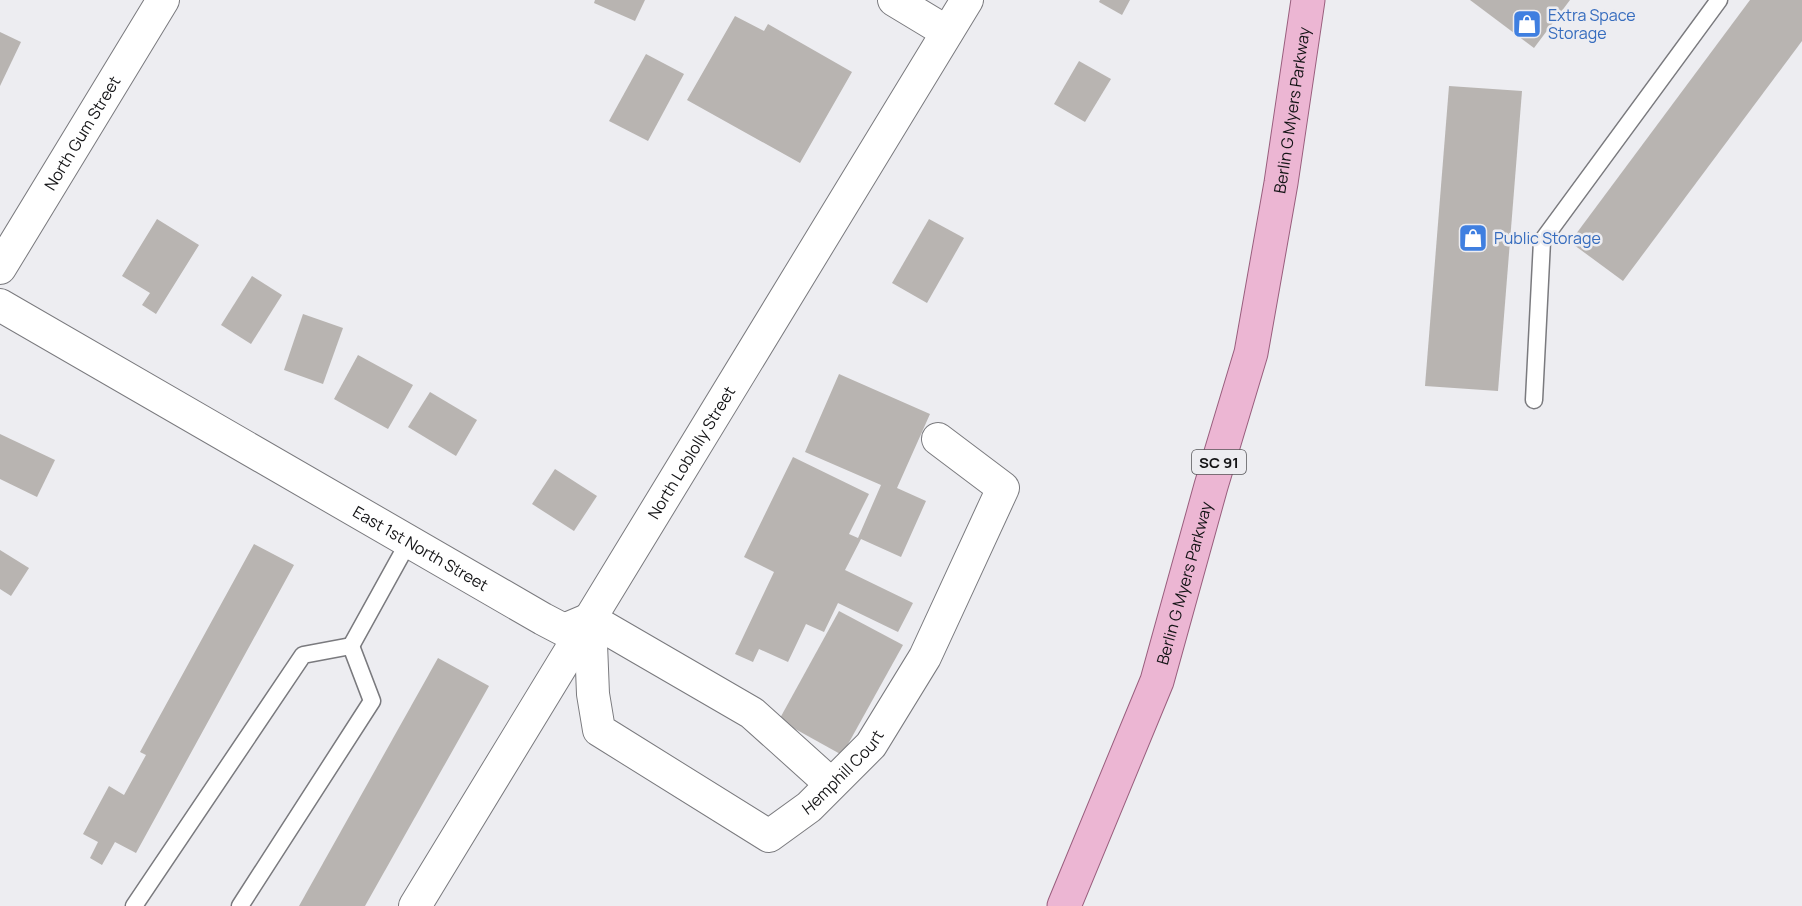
<svg xmlns="http://www.w3.org/2000/svg" width="1802" height="906" font-family="Manrope,sans-serif">
	<style>
		.building { fill: #b8b4b1 }
		.lines { fill: none; stroke-linecap: round; stroke-linejoin: round }
		.lane-casing { stroke: #7a7a7e; stroke-width: 19 }
		.street-casing { stroke: #7a7a7e; stroke-width: 34 }
		.primary-casing { stroke: #995e7d; stroke-width: 35 }
		.lane { stroke: #fff; stroke-width: 16 }
		.street { stroke: #fff; stroke-width: 32 }
		.primary { stroke: #ecb6d3; stroke-width: 33 }
		.labels { text-anchor: middle; dominant-baseline: central; stroke-width: 5; stroke-linejoin: round; paint-order: stroke }
		.shield { fill: #ededf1; stroke: #555558; stroke-width: 1.5 }
		.shield-label { font-size: 15px; font-weight: bold; fill: #141416 }
		.shop-label { font-size: 16px; fill: #366cbe; stroke: #ededf1; text-anchor: start }
		.street-label { font-size: 16px; fill: #141416; stroke: #ededf1 }
	</style>
	<rect width="100%" height="100%" fill="#ededf1"/>
	<g class="building">
		<path d="M595,0H645L635,21L594,3Z"/>
		<path d="M1100,0H1130L1122,15L1099,2Z"/>
		<path d="M1470,0H1570L1534,48Z"/>
		<path d="M1750,0H1802V41L1623,281L1570,242Z"/>
		<path d="M735,16L764,31L768,24L852,72L800,163L687,100Z"/>
		<path d="M0,32L21,42L0,86Z"/>
		<path d="M646,54L684,74L648,141L609,121Z"/>
		<path d="M1079,61L1111,79L1085,122L1054,104Z"/>
		<path d="M1449,86L1522,91L1498,391L1425,386Z"/>
		<path d="M157,219L199,245L156,314L142,305L150,293L122,276Z"/>
		<path d="M929,219L964,238L927,303L892,283Z"/>
		<path d="M252,276L282,295L251,344L221,325Z"/>
		<path d="M303,314L343,328L323,384L284,370Z"/>
		<path d="M358,355L413,385L388,429L334,399Z"/>
		<path d="M839,374L930,414L897,488L926,501L901,557L861,539L845,570L913,603L898,632L838,603L824,632L806,624L788,662L759,649L753,662L735,654L774,572L744,557L793,457L869,494L849,534L858,538L881,485L805,452Z"/>
		<path d="M430,392L477,420L456,456L408,427Z"/>
		<path d="M0,434L55,460L37,497L0,479Z"/>
		<path d="M555,469L597,496L574,531L532,504Z"/>
		<path d="M254,544L294,565L136,853L115,842L102,865L90,858L98,842L83,834L109,786L124,795L146,755L140,752Z"/>
		<path d="M0,550L29,568L11,596L0,589Z"/>
		<path d="M839,611L903,645L842,755L779,720Z"/>
		<path d="M438,658L489,686L365,906H299Z"/>
	</g>
	<g class="lines">
		<g class="lane-casing">
			<g id="lane">
				<path d="M1534,400L1542,241L1719,0"/>
				<path d="M351,646L409,541"/>
				<path d="M134,906L303,655L351,646"/>
				<path d="M240,906L372,701L351,646"/>
			</g>
		</g>
		<g class="street-casing">
			<g id="street">
				<path d="M894,0L947,32"/>
				<path id="s1" d="M0,268L163,0"/>
				<path id="s2" d="M0,305L543,619L564,630L590,619L752,713L831,784"/>
				<path id="s3" d="M590,619L593,694L599,730L769,836L809,807L871,745L925,657L1003,488L938,439"/>
				<path id="s4" d="M415,906L967,0"/>
			</g>
		</g>
		<g class="primary-casing">
			<g id="primary">
				<path id="s5" d="M1064,906L1157,681L1211,486L1251,353L1281,183L1308,0"/>
			</g>
		</g>
		<use href="#lane" class="lane"/>
		<use href="#street" class="street"/>
		<use href="#primary" class="primary"/>
	</g>
	<defs>
		<g id="shop-square" transform="scale(1.5)"><rect x="-9" y="-9" width="18" height="18" rx="4" fill="#3f7fe0" stroke="#ededf1"/><path d="M-5-2.5h2.3a2.7 3.5 0 0 1 5.4 0H5L5.5 6h-11ZM-1.5-2.5h3a1.5 2.3 0 0 0-3 0Z" fill="#fff"/></g>
	</defs>
	<g fill-rule="evenodd">
		<use href="#shop-square" x="1527" y="24"/>
		<use href="#shop-square" x="1473" y="238"/>
	</g>
	<g class="labels">
		<rect class="shield" x="1192" y="450" width="54" height="24" rx="4.5"/>
		<g class="shield-label">
			<text x="1219" y="462">SC 91</text>
		</g>
		<g class="shop-label">
			<text x="1548" y="15">Extra Space<tspan x="1548" dy="18">Storage</tspan></text>
			<text x="1494" y="238">Public Storage</text>
		</g>
		<g class="street-label">
			<text stroke="none"><textPath href="#s5" startOffset="831">Berlin G Myers Parkway</textPath></text>
			<text stroke="none"><textPath href="#s1" startOffset="158">North Gum Street</textPath></text>
			<text stroke="none"><textPath href="#s4" startOffset="531">North Loblolly Street</textPath></text>
			<text stroke="none"><textPath href="#s2" startOffset="486">East 1st North Street</textPath></text>
			<text stroke="none"><textPath href="#s5" startOffset="345">Berlin G Myers Parkway</textPath></text>
			<text stroke="none"><textPath href="#s3" startOffset="410">Hemphill Court</textPath></text>
		</g>
	</g>
</svg>
